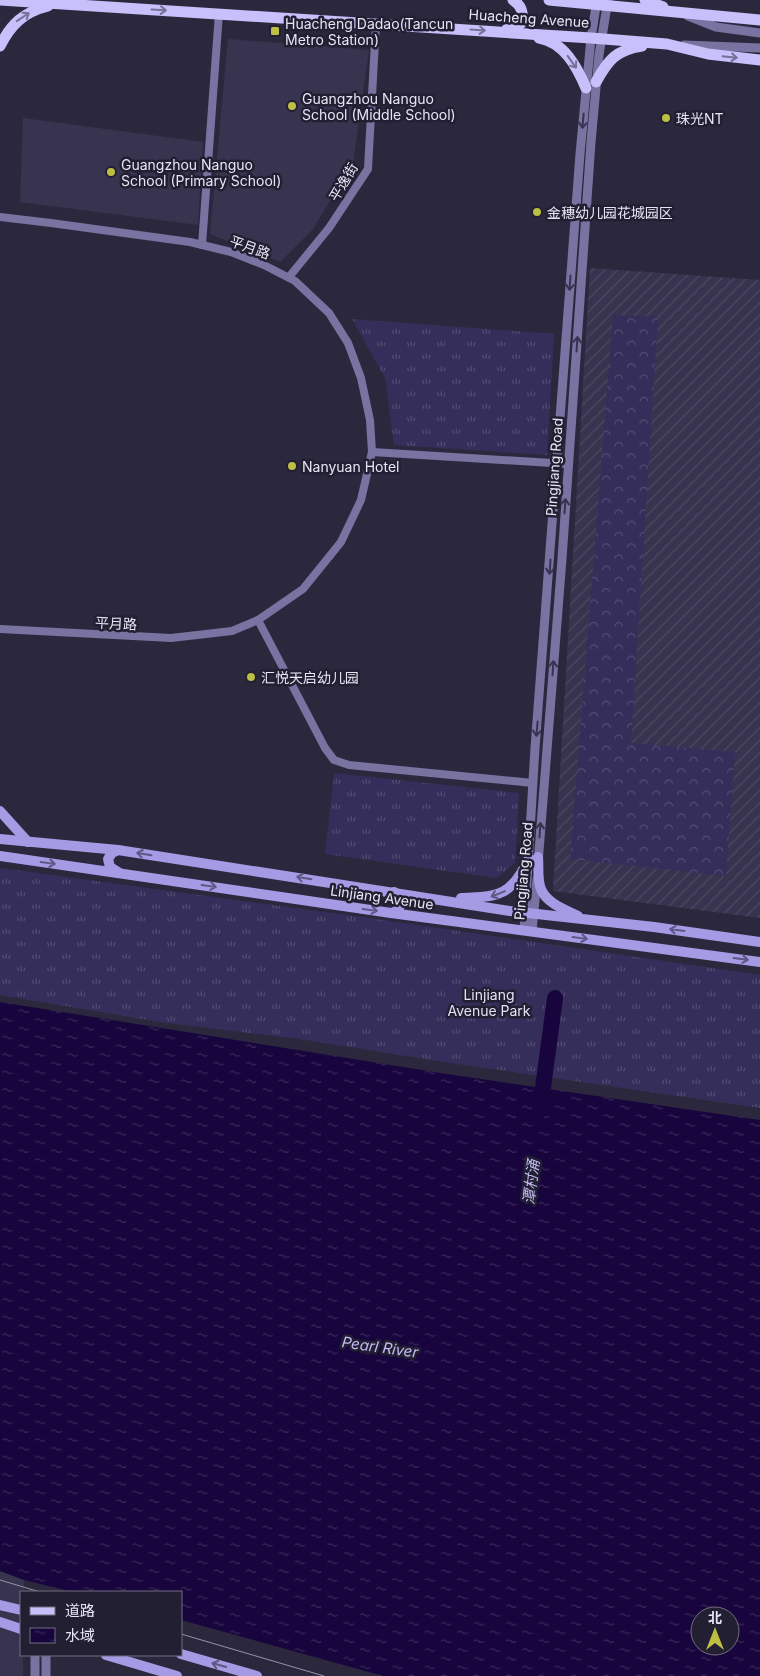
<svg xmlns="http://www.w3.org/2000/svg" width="760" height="1676" font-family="Inter,'Noto Sans SC',sans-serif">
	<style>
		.built { fill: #38344f }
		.industrial { fill: url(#industrial-furrows) }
		.grass { fill: url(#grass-tufts) }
		.forest { fill: url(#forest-crowns) }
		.water { fill: url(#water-ripples); fill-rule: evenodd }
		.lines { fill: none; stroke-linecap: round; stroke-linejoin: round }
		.river { stroke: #18053d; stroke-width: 16 }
		.minor { stroke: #7973a2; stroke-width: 8 }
		.tertiary { stroke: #7973a2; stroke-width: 9 }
		.secondary { stroke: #a59be5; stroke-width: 10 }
		.primary { stroke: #c7c0fa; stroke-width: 11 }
		.tram { stroke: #9794a6; stroke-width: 1 }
		.oneway { stroke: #747096 }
		.oneway2 { stroke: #38344f }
		.oneway3 { stroke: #5d5783 }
		.poi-dot { fill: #bdbf43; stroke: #221f33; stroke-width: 2 }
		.labels { text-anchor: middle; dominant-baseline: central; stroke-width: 5; stroke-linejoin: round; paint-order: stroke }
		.street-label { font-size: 14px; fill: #e7e5f4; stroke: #221f33 }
		.poi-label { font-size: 14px; fill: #e7e5f4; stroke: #221f33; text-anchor: start }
		.park-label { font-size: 14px; fill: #e3e2f5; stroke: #221f33 }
		.water-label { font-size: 15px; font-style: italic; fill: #c2bcf3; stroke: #221f33 }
	</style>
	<defs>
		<pattern id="industrial-furrows" width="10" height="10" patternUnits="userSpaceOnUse" patternTransform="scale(1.25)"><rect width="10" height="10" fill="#38344f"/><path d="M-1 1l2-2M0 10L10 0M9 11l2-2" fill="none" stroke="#4b4860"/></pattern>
		<pattern id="grass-tufts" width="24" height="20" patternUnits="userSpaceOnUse" patternTransform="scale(1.25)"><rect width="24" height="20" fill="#362e5a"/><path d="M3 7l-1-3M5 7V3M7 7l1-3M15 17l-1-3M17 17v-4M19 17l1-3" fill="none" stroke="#534c72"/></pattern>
		<pattern id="forest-crowns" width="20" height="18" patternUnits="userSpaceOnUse" patternTransform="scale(1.25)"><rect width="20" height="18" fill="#362e5a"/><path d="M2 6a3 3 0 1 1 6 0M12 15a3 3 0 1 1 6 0" fill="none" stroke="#534c72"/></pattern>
		<pattern id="water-ripples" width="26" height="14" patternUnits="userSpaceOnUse" patternTransform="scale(1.25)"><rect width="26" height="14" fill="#18053d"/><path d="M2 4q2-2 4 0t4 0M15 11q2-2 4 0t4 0" fill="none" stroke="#3a295a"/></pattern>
	</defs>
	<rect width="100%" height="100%" fill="#2b283e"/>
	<g class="built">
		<path d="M228,39L369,50L353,163L313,229L280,262L210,234Z"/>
		<path d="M23,118L203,142L198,225L20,202Z"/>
		<path d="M0,1571L24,1580V1592H21V1655H23V1676H0Z"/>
	</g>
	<path class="industrial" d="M590,268L760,280V918L553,891Z"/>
	<g class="grass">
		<path d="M352,319L554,334L547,455L394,445L385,378Z"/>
		<path d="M334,773L519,793L515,863L497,878L325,854Z"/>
		<path d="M0,868L369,918L760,975V1108L444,1062L300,1039L160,1022L0,995Z"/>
	</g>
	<path class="forest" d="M613,315L658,317L631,743L735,752L726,876L570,859Z"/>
	<path class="water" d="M0,1002L447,1074L760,1120V1676H383L181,1620V1592H72L24,1580L0,1571ZM700,1616H730V1646H700Z"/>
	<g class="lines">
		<path class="river" d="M540,1110L555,998"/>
		<g class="minor">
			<path d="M0,217L51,223L190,242L231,252L264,265L295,281L329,313L348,343L361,378L370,420L372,452L361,500L341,542L303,589L258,620L232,631L171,638L0,629"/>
			<path d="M202,245L219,13"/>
			<path d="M289,277L329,228L368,169L376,23"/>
			<path d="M372,452L568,464"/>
			<path d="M258,620L325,748L334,760L349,765L533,783"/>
		</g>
		<g class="tertiary">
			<path d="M688,16L716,27L760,33"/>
			<path d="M684,45L760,48"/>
			<path d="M538,864L562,559L591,142L599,55L608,0"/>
			<path d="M524,930L535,748L580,154L591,38L597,0"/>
			<path d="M532,931L537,879"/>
			<path d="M46,1655V1676"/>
			<path d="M35,1676V1655"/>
		</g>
		<g class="secondary">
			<path d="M0,811L28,842"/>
			<path d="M0,839L118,850L510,911L654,927L760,942"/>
			<path d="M0,856L391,913L760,962"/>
			<path d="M538,857C539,867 537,880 541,889C546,903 566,910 578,916"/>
			<path d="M118,872L110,867L108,859L112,853L118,850"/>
			<path d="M461,898C500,897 512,895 529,858"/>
			<path d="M391,913C403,910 403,900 394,892"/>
			<path d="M0,1605L21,1610"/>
			<path d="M0,1622L21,1629"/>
			<path d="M181,1654L257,1676"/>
			<path d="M106,1655L177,1676"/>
		</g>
		<g class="primary">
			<path d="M0,0L591,38L667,44L708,54L760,60"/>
			<path d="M549,0L760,20"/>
			<path d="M645,0L663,7"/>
			<path d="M507,29L518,26L522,22C523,12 522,6 513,0"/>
			<path d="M539,38C564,42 577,67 586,88"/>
			<path d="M0,46C11,24 24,12 48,6"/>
			<path d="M596,82C608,60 616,50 642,46"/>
		</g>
		<g class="tram">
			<path d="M0,1580L40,1592"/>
			<path d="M181,1634L324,1676"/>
		</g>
	</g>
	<defs><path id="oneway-shaft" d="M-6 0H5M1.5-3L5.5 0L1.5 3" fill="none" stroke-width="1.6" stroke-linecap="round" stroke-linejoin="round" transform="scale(1.25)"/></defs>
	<g class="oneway">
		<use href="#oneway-shaft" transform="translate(159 10) rotate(3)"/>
		<use href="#oneway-shaft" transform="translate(23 17) rotate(-34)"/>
		<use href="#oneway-shaft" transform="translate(478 30) rotate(4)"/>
		<use href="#oneway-shaft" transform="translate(730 57) rotate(6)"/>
		<use href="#oneway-shaft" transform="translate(572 62) rotate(54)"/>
	</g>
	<g class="oneway2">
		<use href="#oneway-shaft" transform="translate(583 121) rotate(95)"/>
		<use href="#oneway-shaft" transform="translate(570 283) rotate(94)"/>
		<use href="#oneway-shaft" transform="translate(577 344) rotate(-86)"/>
		<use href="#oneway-shaft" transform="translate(565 506) rotate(-86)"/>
		<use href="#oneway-shaft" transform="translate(550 567) rotate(94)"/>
		<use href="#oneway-shaft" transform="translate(553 668) rotate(-86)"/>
		<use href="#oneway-shaft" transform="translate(537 729) rotate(95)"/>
		<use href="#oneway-shaft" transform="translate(540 830) rotate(-86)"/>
	</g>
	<g class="oneway3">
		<use href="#oneway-shaft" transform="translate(144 854) rotate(-171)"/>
		<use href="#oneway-shaft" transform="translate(48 863) rotate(8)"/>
		<use href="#oneway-shaft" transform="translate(304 878) rotate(-171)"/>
		<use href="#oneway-shaft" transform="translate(209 886) rotate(8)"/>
		<use href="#oneway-shaft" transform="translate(498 894) rotate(158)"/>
		<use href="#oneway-shaft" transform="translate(370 910) rotate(8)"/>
		<use href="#oneway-shaft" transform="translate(677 930) rotate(-172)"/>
		<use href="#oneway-shaft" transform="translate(580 938) rotate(8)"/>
		<use href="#oneway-shaft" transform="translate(741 959) rotate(7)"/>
		<use href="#oneway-shaft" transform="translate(219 1665) rotate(-164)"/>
	</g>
	<g class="poi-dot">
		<rect x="270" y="26" width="10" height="10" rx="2.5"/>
		<circle cx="292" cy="106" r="5"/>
		<circle cx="666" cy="118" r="5"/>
		<circle cx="111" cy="172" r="5"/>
		<circle cx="537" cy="212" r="5"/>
		<circle cx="292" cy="466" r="5"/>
		<circle cx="251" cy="677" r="5"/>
	</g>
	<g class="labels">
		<g class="street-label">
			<text transform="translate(529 18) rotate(4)">Huacheng Avenue</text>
			<text transform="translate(343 182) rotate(-59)">平逸街</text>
			<text transform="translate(250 247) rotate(20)">平月路</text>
			<text transform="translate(554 467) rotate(-86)">Pingjiang Road</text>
			<text transform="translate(116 623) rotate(3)">平月路</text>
			<text transform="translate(523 871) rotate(-85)">Pingjiang Road</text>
			<text transform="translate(382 897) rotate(8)">Linjiang Avenue</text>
		</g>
		<g class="poi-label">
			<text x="285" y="23">Huacheng Dadao(Tancun<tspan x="285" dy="16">Metro Station)</tspan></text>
			<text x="302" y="98">Guangzhou Nanguo<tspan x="302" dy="16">School (Middle School)</tspan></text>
			<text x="676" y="118">珠光NT</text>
			<text x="121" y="164">Guangzhou Nanguo<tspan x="121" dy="16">School (Primary School)</tspan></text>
			<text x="547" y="212">金穗幼儿园花城园区</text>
			<text x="302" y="466">Nanyuan Hotel</text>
			<text x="261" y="677">汇悦天启幼儿园</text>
		</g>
		<g class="park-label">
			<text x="489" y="994">Linjiang<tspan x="489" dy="16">Avenue Park</tspan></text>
		</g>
		<g class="water-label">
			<text transform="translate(531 1182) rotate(-83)">潭村涌</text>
			<text transform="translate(380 1347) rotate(8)">Pearl River</text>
		</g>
	</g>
	<rect x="20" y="1591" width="162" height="65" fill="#221f33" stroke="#716e80"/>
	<rect x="30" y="1607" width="25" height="8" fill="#c7c0fa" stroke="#716e80"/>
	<text x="65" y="1616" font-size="15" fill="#e7e5f4">道路</text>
	<rect x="30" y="1628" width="25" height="15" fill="url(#water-ripples)" stroke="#716e80"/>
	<text x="65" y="1641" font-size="15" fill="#e7e5f4">水域</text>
	<g transform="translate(715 1631)"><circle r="24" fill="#221f33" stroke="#716e80"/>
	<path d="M0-4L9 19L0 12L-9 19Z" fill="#bdbf43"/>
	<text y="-8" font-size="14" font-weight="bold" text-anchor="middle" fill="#e7e5f4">北</text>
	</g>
</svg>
